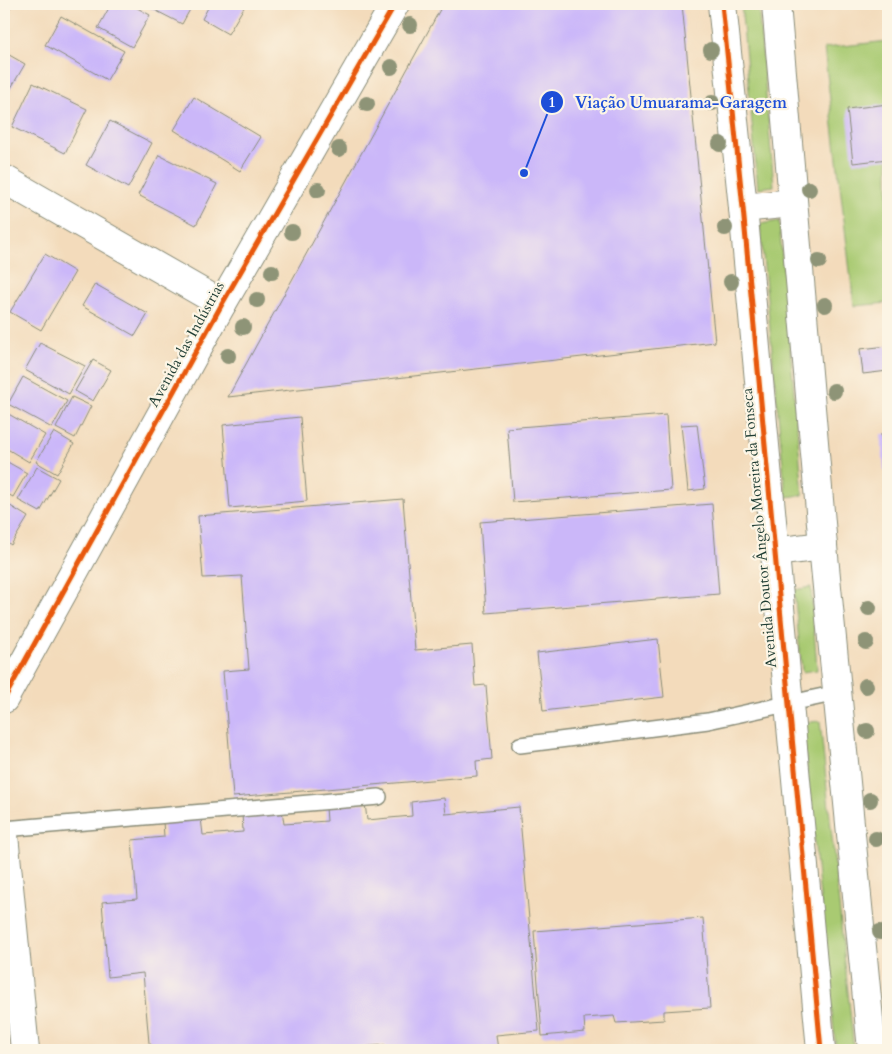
<svg xmlns="http://www.w3.org/2000/svg" width="892" height="1054" font-family="Cardo,serif">
	<style>
		.green { fill: #a9ca72; stroke: #648453 }
		.building { fill: #cbb7f9 }
		.lines { fill: none; stroke-linecap: round; stroke-linejoin: round }
		.service-casing { stroke: #898c78; stroke-width: 18 }
		.minor-casing { stroke: #898c78; stroke-width: 30 }
		.tertiary-casing { stroke: #898c78; stroke-width: 30 }
		.service { stroke: #fff; stroke-width: 15 }
		.minor { stroke: #fff; stroke-width: 28 }
		.tertiary { stroke: #fff; stroke-width: 28 }
		.cycleway-casing { stroke: #fcf5e5; stroke-width: 8 }
		.cycleway { stroke: #e8590c; stroke-width: 5 }
		.tree { fill: #8e9477 }
		.labels { text-anchor: middle; dominant-baseline: central; stroke-width: 4.5; stroke-linejoin: round; paint-order: stroke }
		.street-label { font-size: 15px; fill: #1f3d34; stroke: #fcf5e5 }
		.leader { fill: none; stroke: #1d4ed8; stroke-width: 2 }
		.callout-dot { fill: #1d4ed8; stroke: #fcf5e5; stroke-width: 2 }
		.mark-label { font-size: 15px; text-anchor: middle; font-weight: bold; fill: #fff }
		.callout-label { font-size: 16px; text-anchor: middle; font-weight: bold; fill: #1d4ed8; stroke: #fcf5e5; stroke-width: 4.5; stroke-linejoin: round; paint-order: stroke }
	</style>
	<rect width="100%" height="100%" fill="#fcf5e5"/>
	<filter id="ink" filterUnits="userSpaceOnUse"><feTurbulence type="fractalNoise" baseFrequency=".02" numOctaves="2"/><feDisplacementMap in="SourceGraphic" scale="10" xChannelSelector="R" yChannelSelector="G"/><feConvolveMatrix kernelMatrix="1 2 1 2 8 2 1 2 1" color-interpolation-filters="sRGB"/></filter>
	<filter id="wash" filterUnits="userSpaceOnUse"><feTurbulence type="fractalNoise" baseFrequency=".0096" numOctaves="4" result="noise"/><feDisplacementMap in="SourceGraphic" scale="20" xChannelSelector="R" yChannelSelector="G"/><feGaussianBlur stdDeviation="1.12" result="paint"/><feColorMatrix in="noise" values="0 0 0 0 0 0 0 0 0 0 0 0 0 0 0 0 0 1.4 0 .05"/><feComposite in="paint" operator="in"/></filter>
	<g filter="url(#wash)">
		<rect width="100%" height="100%" fill="#f3dbbb"/>
		<g class="green">
			<path d="M741,4H758L774,186L758,188Z"/>
			<path d="M888,41V303L854,306L824,48Z"/>
			<path d="M779,221L803,495L786,497L760,224Z"/>
			<path d="M811,587L817,670L802,672L794,590Z"/>
			<path d="M820,721L854,1050H836L802,723Z"/>
		</g>
		<g id="blocks">
			<g class="building">
				<path d="M4,4H13L4,18Z"/>
				<path d="M111,4H130L150,15L132,47L98,28Z"/>
				<path d="M143,4H193L182,24Z"/>
				<path d="M210,4H246L228,34L202,19Z"/>
				<path d="M443,4H682L715,342L228,397Z"/>
				<path d="M61,16L124,51L107,80L45,45Z"/>
				<path d="M4,52L25,64L4,100Z"/>
				<path d="M33,83L87,109L65,153L12,127Z"/>
				<path d="M194,97L261,137L240,171L174,130Z"/>
				<path d="M888,104V159L853,163L847,109Z"/>
				<path d="M110,121L152,143L128,188L86,165Z"/>
				<path d="M159,155L217,184L196,225L138,195Z"/>
				<path d="M45,254L75,272L41,330L10,312Z"/>
				<path d="M95,284L148,314L135,336L82,306Z"/>
				<path d="M40,343L85,366L69,394L25,370Z"/>
				<path d="M888,346V371L863,374L860,349Z"/>
				<path d="M93,360L111,370L93,401L75,391Z"/>
				<path d="M23,377L67,401L52,428L8,404Z"/>
				<path d="M72,397L91,406L75,438L56,428Z"/>
				<path d="M5,412L45,435L29,462L4,447Z"/>
				<path d="M666,415L671,490L513,502L507,428Z"/>
				<path d="M300,417L307,501L230,508L223,425Z"/>
				<path d="M697,424L705,489L688,491L681,425Z"/>
				<path d="M54,432L74,444L57,474L36,462Z"/>
				<path d="M881,434H888V470H884Z"/>
				<path d="M4,460L27,473L13,497L4,492Z"/>
				<path d="M37,467L59,479L40,512L18,500Z"/>
				<path d="M403,499L415,650L472,645L475,686L486,685L492,759L476,761L477,776L233,797L223,671L249,669L242,576L203,578L198,516Z"/>
				<path d="M4,502L28,517L11,545L4,540Z"/>
				<path d="M712,504L719,594L486,613L480,522Z"/>
				<path d="M658,639L664,697L543,711L537,653Z"/>
				<path d="M444,798L446,814L519,807L539,1031L496,1035L498,1050H385V1045L326,1050H158L149,1043L143,973L108,977L102,902L137,899L132,840L164,837L163,821L201,818L203,835L243,832L242,813L282,810L284,824L327,821L326,807L365,803L367,820L412,816L411,802Z"/>
				<path d="M703,918L710,1008L664,1011V1020L616,1023L614,1016L584,1018L585,1032L542,1036L534,931Z"/>
			</g>
		</g>
	</g>
	<g filter="url(#ink)">
		<use href="#blocks" fill-opacity="0" stroke="#898c78" stroke-width="1"/>
		<g class="lines">
			<g class="service-casing">
				<g id="service">
					<path d="M520,745L708,721L837,693"/>
					<path d="M4,829L379,797"/>
				</g>
			</g>
			<g class="minor-casing">
				<g id="minor">
					<path d="M4,179L222,304"/>
					<path d="M4,699L222,304L395,4"/>
					<path d="M4,835L25,1050"/>
				</g>
			</g>
			<g class="tertiary-casing">
				<g id="tertiary">
					<path d="M722,4L743,208L821,1050"/>
					<path d="M776,4L823,546L872,1050"/>
					<path d="M743,208L793,203"/>
					<path d="M774,552L823,546"/>
				</g>
			</g>
			<use href="#service" class="service"/>
			<use href="#minor" class="minor"/>
			<use href="#tertiary" class="tertiary"/>
			<g class="cycleway-casing">
				<g id="cycleway">
					<path d="M722,4L743,208L821,1050"/>
					<path d="M4,699L222,304L395,4"/>
				</g>
			</g>
			<use href="#cycleway" class="cycleway"/>
		</g>
		<g class="tree">
			<circle cx="410" cy="25" r="8"/>
			<circle cx="711" cy="50" r="8"/>
			<circle cx="391" cy="67" r="8"/>
			<circle cx="712" cy="103" r="8"/>
			<circle cx="367" cy="104" r="8"/>
			<circle cx="720" cy="144" r="8"/>
			<circle cx="339" cy="149" r="8"/>
			<circle cx="809" cy="189" r="8"/>
			<circle cx="318" cy="190" r="8"/>
			<circle cx="725" cy="228" r="8"/>
			<circle cx="292" cy="232" r="8"/>
			<circle cx="819" cy="261" r="8"/>
			<circle cx="272" cy="272" r="8"/>
			<circle cx="731" cy="282" r="8"/>
			<circle cx="257" cy="300" r="8"/>
			<circle cx="825" cy="305" r="8"/>
			<circle cx="243" cy="327" r="8"/>
			<circle cx="228" cy="356" r="8"/>
			<circle cx="834" cy="391" r="8"/>
			<circle cx="869" cy="608" r="8"/>
			<circle cx="866" cy="642" r="8"/>
			<circle cx="866" cy="686" r="8"/>
			<circle cx="867" cy="731" r="8"/>
			<circle cx="870" cy="800" r="8"/>
			<circle cx="876" cy="839" r="8"/>
			<circle cx="880" cy="932" r="8"/>
		</g>
	</g>
	<g class="labels">
		<g class="street-label">
			<text transform="translate(186 344) rotate(-61)">Avenida das Indústrias</text>
			<text transform="translate(759 528) rotate(-95)">Avenida Doutor Ângelo Moreira da Fonseca</text>
		</g>
	</g>
	<path class="leader" d="M524 173L552 102"/>
	<g class="callout-dot">
		<circle cx="524" cy="173" r="5"/>
		<circle cx="552" cy="102" r="12"/>
	</g>
	<g class="mark-label">
		<text x="552" y="107">1</text>
	</g>
	<g class="callout-label">
		<text x="681" y="108">Viação Umuarama-Garagem</text>
	</g>
	<rect width="892" height="1054" fill="none" stroke="#fcf5e5" stroke-width="20"/>
</svg>
